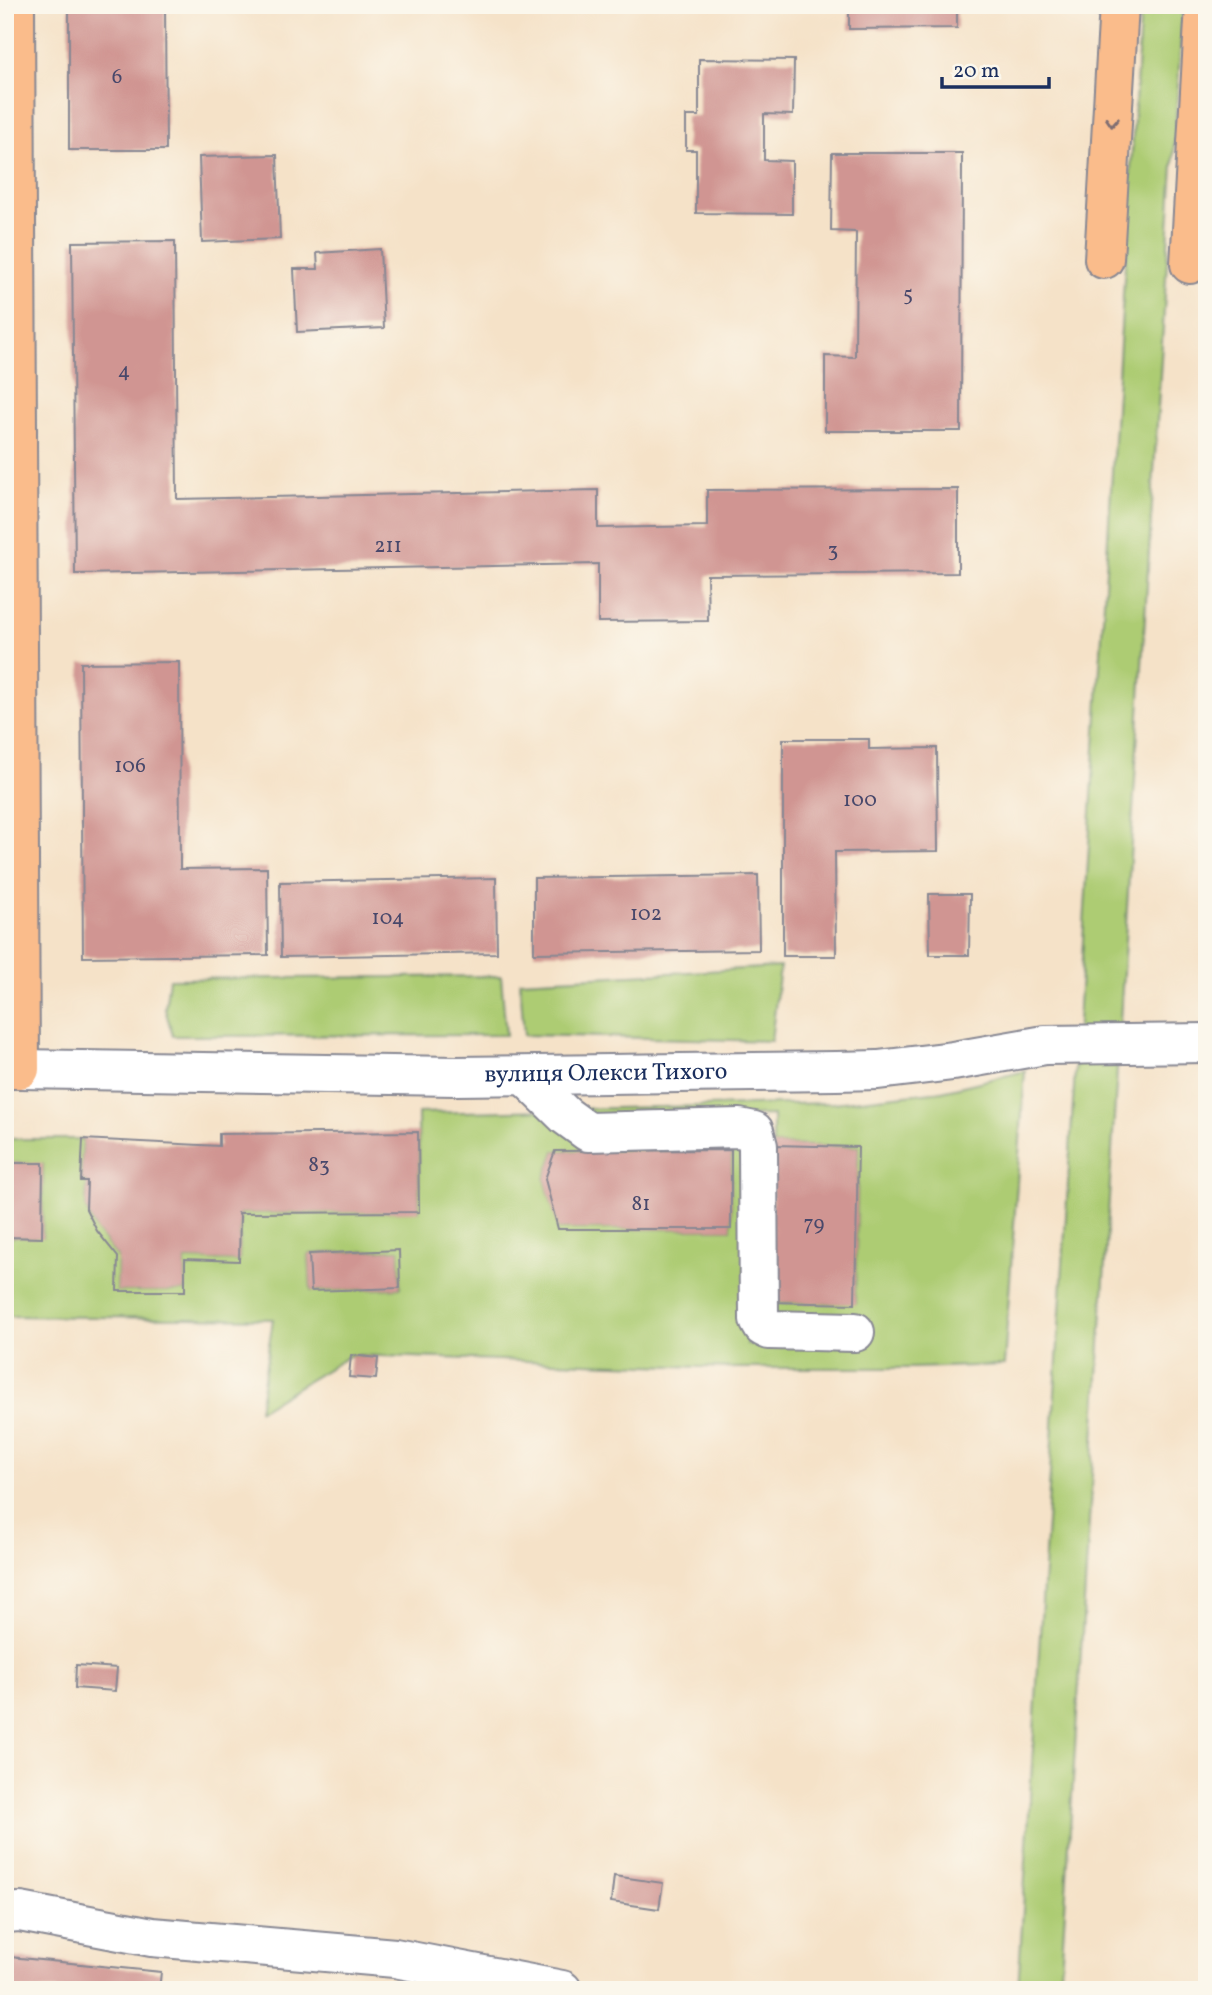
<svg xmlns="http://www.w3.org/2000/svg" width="1212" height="1995" font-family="Vollkorn,serif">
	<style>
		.green { fill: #adcc73; stroke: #647e68; stroke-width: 2; fill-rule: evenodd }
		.building { fill: #d09592 }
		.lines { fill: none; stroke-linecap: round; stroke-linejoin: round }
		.minor-casing { stroke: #888893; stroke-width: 42 }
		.major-casing { stroke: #888893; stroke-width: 42 }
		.minor { stroke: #fff; stroke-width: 38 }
		.major { stroke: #fabc8b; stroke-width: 38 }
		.oneway { stroke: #7f6e72 }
		.labels { text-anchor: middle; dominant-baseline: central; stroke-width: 5; stroke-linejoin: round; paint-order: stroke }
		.number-label { font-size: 21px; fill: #48486b }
		.street-label { font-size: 24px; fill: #1b2f5e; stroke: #fbf7ec }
	</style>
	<rect width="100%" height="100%" fill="#fbf7ec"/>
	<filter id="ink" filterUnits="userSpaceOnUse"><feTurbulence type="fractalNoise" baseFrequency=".0143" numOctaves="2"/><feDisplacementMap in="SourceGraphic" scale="14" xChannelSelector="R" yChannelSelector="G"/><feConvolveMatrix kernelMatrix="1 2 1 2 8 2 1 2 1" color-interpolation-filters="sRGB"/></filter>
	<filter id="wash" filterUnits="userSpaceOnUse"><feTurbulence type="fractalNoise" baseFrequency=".00686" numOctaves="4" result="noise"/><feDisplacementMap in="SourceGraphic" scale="28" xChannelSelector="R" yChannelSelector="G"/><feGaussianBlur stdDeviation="1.57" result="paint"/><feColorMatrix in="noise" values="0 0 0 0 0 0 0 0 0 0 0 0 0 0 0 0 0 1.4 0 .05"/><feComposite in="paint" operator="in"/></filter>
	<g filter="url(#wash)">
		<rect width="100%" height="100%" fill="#f5e2c8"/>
		<g class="green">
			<path d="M1141,5H1183L1167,262L1060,1990H1018Z"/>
			<path d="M780,967L771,1041L524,1035L520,981Z"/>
			<path d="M501,976L506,1035L173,1036L165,1009L169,979Z"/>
			<path d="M1025,1071L1004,1365L912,1368H732L351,1355L259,1410L273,1319L5,1316V1237H42L43,1164L7,1163V1139H83L81,1180L87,1181L86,1209L97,1231L118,1257L117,1291H185V1259L239,1261L240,1217L238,1213L419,1211L418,1113L551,1110L558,1121L585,1141L742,1139L747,1344L858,1345V1319L770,1316V1302L855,1303L858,1147L773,1145V1115L588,1121L573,1109L833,1103L942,1091ZM555,1151H731V1229H559L545,1179ZM399,1250L400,1288L311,1291L309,1254Z"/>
		</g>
		<g id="blocks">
			<g class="building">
				<path d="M69,5H165L166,150H69Z"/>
				<path d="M849,5H957V28L849,29Z"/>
				<path d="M699,59L794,60L793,115L764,114V160L792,161V214L696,213V150H686V116H699Z"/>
				<path d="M832,153H962L961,431H825V356L855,357L856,232L831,231Z"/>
				<path d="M277,155L280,239L202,242L199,157Z"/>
				<path d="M175,241L177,499L598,490V528L707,526V490L958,489V573L707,575L708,621L598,622V564L75,574L72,242Z"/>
				<path d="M380,249L384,328L297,332L294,269H318L317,253Z"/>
				<path d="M179,662L180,869L267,868L268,955L83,957L81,663Z"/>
				<path d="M783,739H869V749L937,748L938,851L835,852L836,956H783Z"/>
				<path d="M758,875L759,950L534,953V878Z"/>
				<path d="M496,878L497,953L281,957L280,882Z"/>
				<path d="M929,894H970L969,955H930Z"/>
				<path d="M418,1132L419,1212L238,1213L240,1216L239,1261L185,1259V1291H117L118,1257L97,1231L86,1209L87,1181H81L83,1139L219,1146V1134Z"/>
				<path d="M773,1145L858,1147L855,1304L770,1302Z"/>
				<path d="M731,1150V1229H558L545,1179L555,1151Z"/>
				<path d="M5,1163H43L42,1238L5,1237Z"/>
				<path d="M399,1250L400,1288L311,1291L309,1254Z"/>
				<path d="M351,1355L378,1358L376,1379L349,1377Z"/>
				<path d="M76,1665L117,1668L115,1691L75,1688Z"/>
				<path d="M614,1876L663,1883L659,1909L611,1902Z"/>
				<path d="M10,1957L161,1972L159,1990H6Z"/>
			</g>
		</g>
	</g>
	<g filter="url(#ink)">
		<use href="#blocks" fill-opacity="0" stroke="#888893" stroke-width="2"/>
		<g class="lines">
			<g class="minor-casing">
				<g id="minor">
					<path id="s1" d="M20,1069L456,1076L836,1071L878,1070L953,1061L1045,1045L1207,1043"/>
					<path d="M525,1076L566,1116L588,1132L739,1128L754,1131L758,1146L759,1320L763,1327L769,1330L855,1332"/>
					<path d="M5,1913L20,1912L152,1937L395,1958L562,1990"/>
				</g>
			</g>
			<g class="major-casing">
				<g id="major">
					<path d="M1104,259L1119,5"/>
					<path d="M1190,264L1205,5"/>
					<path d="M5,1069H20L15,5"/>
				</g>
			</g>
			<use href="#minor" class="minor"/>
			<use href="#major" class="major"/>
		</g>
		<defs><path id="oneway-chevron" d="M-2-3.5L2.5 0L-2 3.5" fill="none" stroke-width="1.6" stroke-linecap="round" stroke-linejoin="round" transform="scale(1.75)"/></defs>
		<use class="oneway" href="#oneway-chevron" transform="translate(1112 122) rotate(93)"/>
	</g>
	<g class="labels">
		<g class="number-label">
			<text x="117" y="77">6</text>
			<text x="908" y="294">5</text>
			<text x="124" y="371">4</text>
			<text x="388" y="546">211</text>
			<text x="833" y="550">3</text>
			<text x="130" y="766">106</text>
			<text x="860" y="800">100</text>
			<text x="646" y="914">102</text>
			<text x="388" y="918">104</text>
			<text x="319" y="1165">83</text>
			<text x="641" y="1204">81</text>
			<text x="814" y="1224">79</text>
		</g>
		<g class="street-label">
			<text stroke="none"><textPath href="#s1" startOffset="586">вулиця Олекси Тихого</textPath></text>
		</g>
	</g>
	<rect width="1212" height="1995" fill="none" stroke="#fbf7ec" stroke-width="28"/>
	<path d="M942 77v10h107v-10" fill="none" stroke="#1b2f5e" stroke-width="3.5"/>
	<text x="953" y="77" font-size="21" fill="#1b2f5e" stroke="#fbf7ec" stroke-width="5" paint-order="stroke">20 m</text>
</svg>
